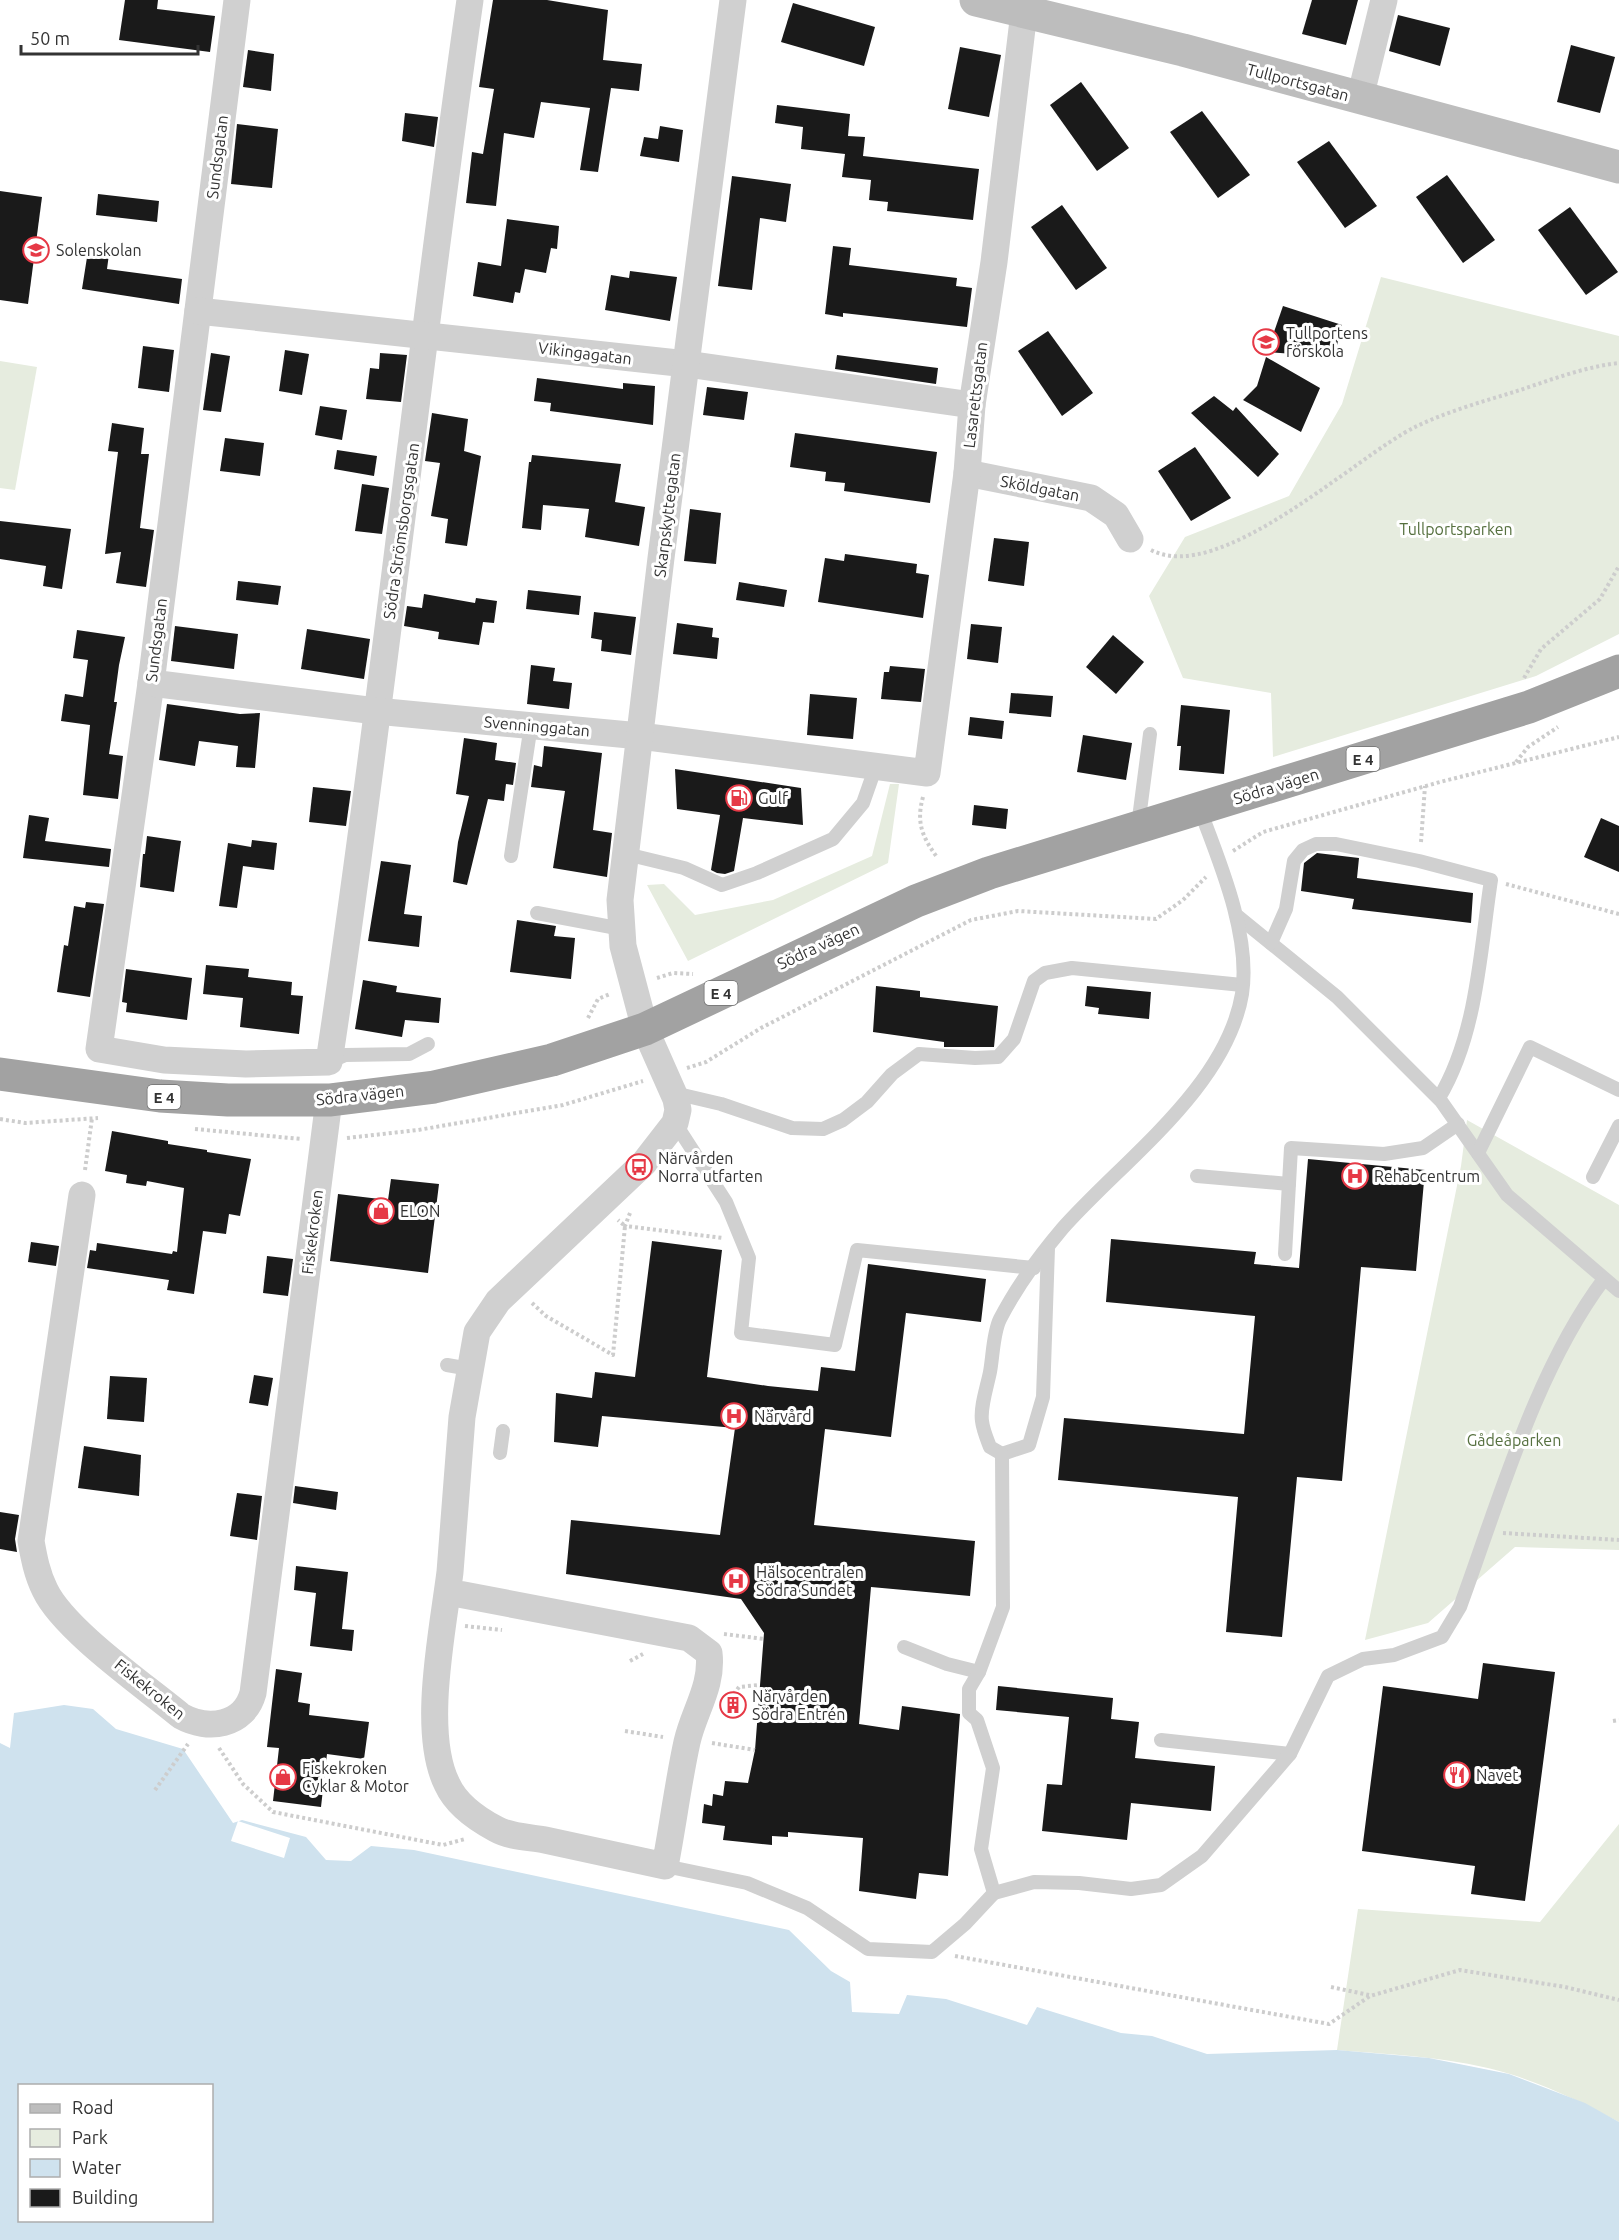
<svg xmlns="http://www.w3.org/2000/svg" width="1619" height="2240" font-family="Ubuntu,sans-serif">
	<style>
		.green { fill: #e6ecdf }
		.water { fill: #cfe2ee; fill-rule: evenodd }
		.pier { fill: #fff }
		.building { fill: #1a1a1a }
		.lines { fill: none; stroke-linecap: round; stroke-linejoin: round }
		.path { stroke: #cdcdcd; stroke-width: 4; stroke-dasharray: 3 3; stroke-linecap: butt }
		.service { stroke: #d0d0d0; stroke-width: 14 }
		.minor { stroke: #d0d0d0; stroke-width: 27 }
		.secondary { stroke: #bdbdbd; stroke-width: 33 }
		.trunk { stroke: #a2a2a2; stroke-width: 33 }
		.labels { text-anchor: middle; dominant-baseline: central; stroke-width: 6; stroke-linejoin: round; paint-order: stroke }
		.shield { fill: #fff; stroke: #707070; stroke-width: 1.5 }
		.shield-label { font-size: 15px; font-weight: bold; fill: #333 }
		.street-label { font-size: 16px; fill: #333; stroke: #fff }
		.poi-label { font-size: 16px; fill: #333; stroke: #fff; text-anchor: start }
		.park-label { font-size: 16px; fill: #56703f; stroke: #fff }
	</style>
	<rect width="100%" height="100%" fill="#fff"/>
	<g class="green">
		<path d="M1381,277L1619,336V634L1536,676L1273,757L1271,693L1183,678L1149,596L1185,537L1289,496L1342,404Z"/>
		<path d="M0,361L37,367L15,490L0,488Z"/>
		<path d="M890,784H899L888,863L688,961L647,885L664,884L695,915L773,900L872,856Z"/>
		<path d="M1467,1120L1619,1205V1550L1515,1547L1428,1623L1365,1640L1461,1166Z"/>
		<path d="M1619,1824V2122C1584,2103 1548,2086 1510,2074C1455,2057 1394,2055 1337,2050L1358,1909L1540,1922Z"/>
	</g>
	<path class="water" d="M64,1705L93,1709L116,1729L183,1749L233,1823L242,1820L306,1837L326,1860L351,1861L371,1846L414,1850L789,1930L831,1971L850,1982L852,2012L899,2014L907,1995L946,1999L1027,2025L1037,2007L1121,2033L1152,2036L1207,2054L1337,2050L1429,2058L1509,2074L1585,2103L1619,2122V2240H0V1743L10,1748L14,1713ZM20,2086H212V2220H20Z"/>
	<path class="pier" d="M238,1821L290,1838L284,1858L231,1841Z"/>
	<g class="building">
		<path d="M125,0H158L157,9L215,16L210,52L119,40Z"/>
		<path d="M493,0H547L608,10L603,60L642,64L639,91L611,88L598,172L580,170L590,108L541,102L534,138L504,133L496,206L466,203L472,152L483,154L494,89L479,87Z"/>
		<path d="M1312,0H1358L1346,45L1302,34Z"/>
		<path d="M793,3L875,27L864,66L781,42Z"/>
		<path d="M1398,15L1450,28L1440,66L1389,51Z"/>
		<path d="M1571,45L1615,57L1600,113L1557,102Z"/>
		<path d="M960,47L1001,55L989,117L948,109Z"/>
		<path d="M248,50L274,54L271,91L243,87Z"/>
		<path d="M1081,82L1129,148L1097,171L1050,105Z"/>
		<path d="M777,105L850,114L848,136L865,137L863,156L979,169L973,220L887,211L888,202L869,200L871,180L842,177L845,154L801,149L803,127L775,123Z"/>
		<path d="M1202,111L1250,175L1218,198L1170,132Z"/>
		<path d="M405,113L438,117L434,147L402,141Z"/>
		<path d="M237,124L278,129L272,188L231,184Z"/>
		<path d="M660,126L683,130L679,162L640,156L644,137L658,139Z"/>
		<path d="M1329,141L1377,206L1345,228L1297,162Z"/>
		<path d="M1447,175L1495,240L1463,263L1416,197Z"/>
		<path d="M732,176L791,184L786,222L760,218L752,290L718,286Z"/>
		<path d="M0,191L42,197L28,304L0,300Z"/>
		<path d="M98,194L159,201L157,222L96,215Z"/>
		<path d="M1062,205L1107,268L1076,290L1031,227Z"/>
		<path d="M1570,207L1618,272L1586,295L1538,230Z"/>
		<path d="M507,219L559,226L557,249L551,248L546,273L525,269L520,293L515,292L513,303L473,296L478,262L501,266Z"/>
		<path d="M833,246L851,248L849,265L957,278L956,286L972,288L967,327L843,313V317L825,314Z"/>
		<path d="M88,251L109,254L107,269L182,279L179,304L82,289Z"/>
		<path d="M630,271L677,277L670,321L605,310L611,275L629,278Z"/>
		<path d="M1283,306L1342,325L1334,357L1267,352Z"/>
		<path d="M1048,331L1093,393L1062,416L1018,351Z"/>
		<path d="M143,346L174,350L169,392L138,388Z"/>
		<path d="M285,350L309,354L302,395L279,391Z"/>
		<path d="M211,353L230,356L221,412L203,410Z"/>
		<path d="M380,353L407,355L401,402L366,399L370,368L379,369Z"/>
		<path d="M837,355L938,368L936,384L835,369Z"/>
		<path d="M1266,357L1320,388L1301,432L1243,400L1257,386Z"/>
		<path d="M537,378L623,389V383L655,386L653,425L550,411L551,403L534,401Z"/>
		<path d="M707,387L748,392L744,420L703,415Z"/>
		<path d="M1214,396L1233,411L1236,407L1279,454L1258,477L1191,413Z"/>
		<path d="M320,406L347,410L342,440L315,435Z"/>
		<path d="M432,413L468,419L464,451L481,456L467,546L445,543L448,519L431,516L440,463L425,461Z"/>
		<path d="M112,423L144,428L141,454H149L140,528L154,530L146,587L116,583L121,552L105,554L118,452L108,451Z"/>
		<path d="M795,433L937,452L930,503L844,491L845,483L825,481L826,472L790,467Z"/>
		<path d="M225,438L264,443L260,476L220,471Z"/>
		<path d="M1195,447L1231,498L1191,521L1158,471Z"/>
		<path d="M337,450L377,456L374,476L334,469Z"/>
		<path d="M532,455L621,464L615,502L645,507L639,546L585,537L589,509L543,505L541,530L522,528L529,462H531Z"/>
		<path d="M362,484L389,488L382,534L355,531Z"/>
		<path d="M690,509L721,513L716,564L684,561Z"/>
		<path d="M0,521L71,529L62,589L43,586L46,566L0,559Z"/>
		<path d="M994,538L1029,542L1024,586L988,581Z"/>
		<path d="M845,554L917,564L916,573L929,575L923,618L818,602L825,558L844,561Z"/>
		<path d="M238,581L281,586L278,605L236,600Z"/>
		<path d="M739,582L787,590L784,607L736,600Z"/>
		<path d="M528,590L581,596L579,615L526,609Z"/>
		<path d="M424,594L475,603L476,598L497,601L494,623L483,622L479,645L438,639L439,632L404,626L407,606L422,608Z"/>
		<path d="M594,612L636,617L631,655L601,651L602,640L591,638Z"/>
		<path d="M677,623L713,628L712,637L719,638L717,659L673,654Z"/>
		<path d="M971,624L1002,627L998,663L967,659Z"/>
		<path d="M175,626L238,634L234,669L171,661Z"/>
		<path d="M307,629L370,639L364,679L301,669Z"/>
		<path d="M77,630L125,637L119,665L114,702H117L109,754L123,756L118,799L83,795L90,725L61,721L65,694L83,697L88,660L73,658Z"/>
		<path d="M1113,635L1144,662L1116,694L1086,667Z"/>
		<path d="M531,665L555,668L553,681L572,683L569,709L527,704Z"/>
		<path d="M890,666L925,669L921,702L881,699L884,672H889Z"/>
		<path d="M1011,693L1053,696L1051,717L1009,713Z"/>
		<path d="M810,694L857,698L853,739L807,735Z"/>
		<path d="M167,704L240,714L260,713L255,768L236,767L238,746L199,741L195,766L159,760Z"/>
		<path d="M1181,705L1230,710L1224,774L1179,770L1181,746H1177Z"/>
		<path d="M970,717L1004,721L1002,739L968,735Z"/>
		<path d="M1083,735L1132,743L1126,780L1077,772Z"/>
		<path d="M464,738L497,743L495,760L516,763L513,785L506,784L504,801L488,799L467,885L453,882L458,842L469,796L456,794Z"/>
		<path d="M544,746L602,753L593,830L612,833L607,877L553,868L565,791L531,787L534,765L542,767Z"/>
		<path d="M675,769L801,788L803,825L743,818L734,871L725,874L717,873L711,870L720,815L677,809Z"/>
		<path d="M313,787L351,791L346,826L309,822Z"/>
		<path d="M974,805L1008,809L1006,829L972,825Z"/>
		<path d="M29,815L49,818L45,841L111,849L109,867L23,858Z"/>
		<path d="M1601,818L1619,826V872L1584,857Z"/>
		<path d="M147,836L181,841L174,892L140,887L143,854H145Z"/>
		<path d="M252,840L277,843L274,870L243,866L237,908L219,906L228,843L251,847Z"/>
		<path d="M1317,853L1359,858L1357,878L1473,893L1471,923L1352,909L1354,899L1301,891L1304,863Z"/>
		<path d="M381,861L411,865L404,914L422,916L419,947L368,941Z"/>
		<path d="M86,902L104,904L90,997L57,992L64,945L68,946L74,906L85,908Z"/>
		<path d="M517,920L556,926L554,936L575,938L571,979L510,972Z"/>
		<path d="M206,965L249,969L248,977L292,982L291,995L303,996L299,1034L240,1027L243,998L203,994Z"/>
		<path d="M126,969L192,978L187,1020L126,1012L127,1003L122,1002Z"/>
		<path d="M363,980L397,986L396,992L441,998L439,1023L405,1020L402,1037L355,1029Z"/>
		<path d="M876,986L920,991V997L998,1006L994,1047H944V1042L873,1032Z"/>
		<path d="M1087,986L1151,992L1149,1019L1098,1014L1099,1008L1085,1006Z"/>
		<path d="M112,1131L168,1141V1144L207,1150V1152L251,1159L240,1216L229,1214L226,1234L203,1231L194,1294L167,1290L169,1280L87,1268L90,1250L96,1251L97,1243L172,1254L173,1251L177,1252L184,1188L147,1181L146,1186L126,1183L127,1175L105,1171Z"/>
		<path d="M1308,1159L1425,1170L1416,1271L1361,1267L1342,1481L1297,1477L1282,1637L1226,1632L1238,1497L1058,1480L1064,1418L1244,1434L1255,1316L1106,1302L1111,1239L1256,1252L1254,1264L1299,1268Z"/>
		<path d="M391,1179L439,1184L428,1273L330,1261L338,1194L388,1200Z"/>
		<path d="M652,1241L722,1250L707,1377L768,1386L818,1391L821,1367L855,1371L868,1264L986,1279L981,1322L906,1313L891,1437L825,1429L814,1525L975,1541L970,1596L871,1587L859,1724L899,1730L902,1706L960,1714L948,1876L919,1873L916,1899L859,1891L863,1838L788,1832V1837L772,1836V1845L723,1840L725,1826L702,1823L704,1804L712,1806L713,1794L723,1796L725,1781L748,1783L755,1750L764,1633L741,1599L566,1574L571,1520L720,1535L735,1428L602,1416L598,1447L554,1442L556,1393L592,1398L595,1372L635,1377Z"/>
		<path d="M31,1242L59,1246L56,1266L28,1262Z"/>
		<path d="M267,1256L293,1259L288,1296L263,1293Z"/>
		<path d="M254,1375L273,1378L268,1406L249,1403Z"/>
		<path d="M110,1376L147,1378L144,1422L107,1419Z"/>
		<path d="M84,1446L141,1455L139,1496L78,1488Z"/>
		<path d="M295,1486L338,1492L336,1510L293,1503Z"/>
		<path d="M237,1493L262,1496L257,1540L230,1536Z"/>
		<path d="M0,1512L19,1515L15,1539L17,1552L0,1549Z"/>
		<path d="M296,1566L348,1572L342,1629L354,1630L352,1651L310,1646L316,1593L294,1590Z"/>
		<path d="M1483,1663L1555,1672L1525,1901L1471,1894L1475,1866L1362,1851L1383,1686L1478,1699Z"/>
		<path d="M276,1669L302,1673L298,1702L310,1704L309,1715L369,1722L364,1759L327,1754L321,1807L273,1801L279,1748L267,1747Z"/>
		<path d="M998,1686L1113,1698L1111,1719L1139,1722L1135,1758L1215,1766L1211,1811L1131,1803L1127,1840L1042,1831L1047,1784L1062,1785L1069,1717L996,1710Z"/>
	</g>
	<g class="lines">
		<g class="path">
			<path d="M1151,550C1220,586 1355,457 1415,427C1446,412 1481,402 1514,392C1548,381 1583,367 1619,363"/>
			<path d="M1524,678L1541,649L1600,599L1619,566"/>
			<path d="M1516,762L1528,747L1558,727"/>
			<path d="M923,797C916,822 922,837 937,857"/>
			<path d="M1421,842L1425,786"/>
			<path d="M1233,851L1263,832L1440,782L1619,737"/>
			<path d="M1506,884L1619,914"/>
			<path d="M657,978L673,973L693,974"/>
			<path d="M588,1018L598,999L610,994"/>
			<path d="M687,1068L706,1062L761,1028L971,920L1018,911L1156,919L1183,900L1206,877"/>
			<path d="M0,1119L25,1123L98,1118"/>
			<path d="M195,1129L301,1139"/>
			<path d="M347,1138L418,1130L563,1105L643,1081"/>
			<path d="M85,1170L92,1118"/>
			<path d="M630,1213L625,1226L723,1238"/>
			<path d="M532,1303L546,1316L613,1355L625,1226L618,1220"/>
			<path d="M1503,1533L1619,1540"/>
			<path d="M465,1626L502,1630"/>
			<path d="M724,1634L764,1639"/>
			<path d="M630,1661L643,1654"/>
			<path d="M730,1699L739,1687L759,1685"/>
			<path d="M1613,1721L1619,1720"/>
			<path d="M625,1731L663,1737"/>
			<path d="M712,1743L755,1750"/>
			<path d="M219,1748L243,1784L273,1812L443,1845L465,1839"/>
			<path d="M155,1790L188,1744"/>
			<path d="M955,1956L1329,2024L1370,1996L1460,1970L1565,1987L1619,2000"/>
			<path d="M1331,1987L1369,1995"/>
		</g>
		<g class="service">
			<path d="M1138,826L1150,734"/>
			<path d="M626,854L684,868L722,885L757,873L833,839L863,803L876,766"/>
			<path d="M511,856L531,725"/>
			<path d="M537,913L622,929"/>
			<path d="M1236,915L1337,997L1441,1101L1507,1195L1619,1291"/>
			<path d="M1271,943L1286,909L1294,861L1303,850L1316,844H1336L1419,861L1491,880C1480,952 1477,1035 1439,1098"/>
			<path d="M329,1062L345,1055L409,1054L428,1044"/>
			<path d="M674,1093L721,1104L792,1128L823,1129L843,1120L867,1102L892,1074L919,1054L975,1058L998,1057L1014,1039L1034,981L1045,973L1072,968L1242,985"/>
			<path d="M675,1123L726,1202L749,1258L741,1333L835,1345L857,1250L1034,1268"/>
			<path d="M1478,1153L1530,1047L1619,1090"/>
			<path d="M1197,1176L1289,1184"/>
			<path d="M1593,1177L1619,1126"/>
			<path d="M1048,1248L1043,1397L1029,1445L1002,1454L990,1447C987,1439 983,1430 982,1421C980,1407 987,1387 990,1372C993,1356 993,1333 1000,1319C1016,1288 1040,1255 1062,1229C1122,1161 1226,1088 1242,994C1251,936 1220,863 1200,810"/>
			<path d="M1285,1254L1291,1148L1384,1154L1423,1148L1458,1124"/>
			<path d="M447,1365L470,1369"/>
			<path d="M500,1453L503,1431"/>
			<path d="M904,1647L947,1664L979,1672"/>
			<path d="M1161,1740L1290,1754"/>
			<path d="M665,1866L747,1883L807,1908L868,1949L932,1952L965,1924L994,1893L981,1849L993,1768L977,1720L969,1713V1689L979,1672L1003,1607L1002,1454"/>
			<path d="M994,1893L1034,1882L1079,1883L1131,1889L1161,1885L1202,1856L1290,1754L1328,1676L1363,1659L1394,1655L1442,1637L1460,1607C1499,1501 1536,1369 1604,1279"/>
		</g>
		<g class="minor">
			<path d="M237,0L151,683L99,1049L164,1060L246,1064L329,1062C382,709 419,354 470,0"/>
			<path d="M1360,98L1384,0"/>
			<path d="M198,311L687,364L972,405"/>
			<path d="M967,473L1091,498L1116,515L1130,539"/>
			<path d="M151,683L376,711L640,736L927,773L967,473L972,405L994,262L1024,12"/>
			<path d="M82,1195L31,1541C34,1558 37,1574 45,1590C64,1630 145,1686 181,1716C208,1731 244,1726 253,1693L329,1100"/>
			<path d="M448,1592L689,1638L709,1653C713,1686 694,1711 687,1742C678,1783 673,1825 665,1866C625,1857 585,1849 545,1840C530,1837 510,1837 496,1829C477,1819 456,1804 447,1784C421,1732 443,1629 450,1572L462,1417L477,1332L498,1301L644,1163L675,1123L678,1110L676,1099L645,1029L623,946L620,900L661,558L733,0"/>
		</g>
		<path class="secondary" d="M976,0L1183,50L1619,167"/>
		<path class="trunk" d="M0,1074L160,1096L228,1100H329L434,1087L552,1060L645,1029L916,901L989,873L1529,707L1619,671"/>
	</g>
	<defs>
		<g id="school-ring" transform="scale(1.35)"><circle r="9.5" fill="#fff" stroke="#e63946" stroke-width="1.5"/><path d="M0-5L7-2L0 1L-7-2ZM-4 1L0 2.5L4 1V4Q0 6-4 4Z" fill="#e63946"/></g>
		<g id="fuel-ring" transform="scale(1.35)"><circle r="9.5" fill="#fff" stroke="#e63946" stroke-width="1.5"/><path d="M-5.5-6h7V0h2V4h1.3V-2.5L3-4.5l.8-.8L6-3V5H2.5V1h-1V6h-7ZM-4.2-4.7v3.2H.2V-4.7Z" fill="#e63946"/></g>
		<g id="bus-ring" transform="scale(1.35)"><circle r="9.5" fill="#fff" stroke="#e63946" stroke-width="1.5"/><path d="M-5-6H5V4H4V6H2V4H-2V6H-4V4H-5ZM-3.5-4V0h7V-4ZM-3.5 1.2v1.5H-2V1.2ZM2 1.2v1.5H3.5V1.2Z" fill="#e63946"/></g>
		<g id="hospital-ring" transform="scale(1.35)"><circle r="9.5" fill="#fff" stroke="#e63946" stroke-width="1.5"/><path d="M-5-5h3v3.5h4V-5h3V5h-3V1.5h-4V5h-3Z" fill="#e63946"/></g>
		<g id="shop-ring" transform="scale(1.35)"><circle r="9.5" fill="#fff" stroke="#e63946" stroke-width="1.5"/><path d="M-5-2.5h2.3a2.7 3.5 0 0 1 5.4 0H5L5.5 6h-11ZM-1.5-2.5h3a1.5 2.3 0 0 0-3 0Z" fill="#e63946"/></g>
		<g id="building-ring" transform="scale(1.35)"><circle r="9.5" fill="#fff" stroke="#e63946" stroke-width="1.5"/><path d="M-4-6H4V6H1V3H-1V6H-4ZM-2.5-4.3h1.7v1.8h-1.7ZM.8-4.3h1.7v1.8H.8ZM-2.5-1h1.7V.8h-1.7ZM.8-1h1.7V.8H.8Z" fill="#e63946"/></g>
		<g id="restaurant-ring" transform="scale(1.35)"><circle r="9.5" fill="#fff" stroke="#e63946" stroke-width="1.5"/><path d="M-5-6h1v4h1v-4h1v4h1v-4h1v5L-1.5 .5V6h-2V.5L-5-1ZM5-6V6H3V1.5H1.5Q1.5-4 5-6Z" fill="#e63946"/></g>
	</defs>
	<g fill-rule="evenodd">
		<use href="#school-ring" x="36" y="250"/>
		<use href="#school-ring" x="1266" y="342"/>
		<use href="#fuel-ring" x="739" y="798"/>
		<use href="#bus-ring" x="639" y="1167"/>
		<use href="#hospital-ring" x="1355" y="1176"/>
		<use href="#shop-ring" x="381" y="1211"/>
		<use href="#hospital-ring" x="734" y="1416"/>
		<use href="#hospital-ring" x="736" y="1581"/>
		<use href="#building-ring" x="733" y="1705"/>
		<use href="#restaurant-ring" x="1457" y="1775"/>
		<use href="#shop-ring" x="283" y="1777"/>
	</g>
	<g class="labels">
		<g class="shield">
			<rect x="1346.5" y="747" width="33" height="24" rx="4.5"/>
			<rect x="704.5" y="981" width="33" height="24" rx="4.5"/>
			<rect x="147.5" y="1085" width="33" height="24" rx="4.5"/>
		</g>
		<g class="shield-label">
			<text x="1363" y="759">E 4</text>
			<text x="721" y="993">E 4</text>
			<text x="164" y="1097">E 4</text>
		</g>
		<g class="street-label">
			<text transform="translate(1298 82) rotate(15)">Tullportsgatan</text>
			<text transform="translate(217 157) rotate(-83)">Sundsgatan</text>
			<text transform="translate(585 353) rotate(7)">Vikingagatan</text>
			<text transform="translate(975 395) rotate(-83)">Lasarettsgatan</text>
			<text transform="translate(1040 488) rotate(11)">Sköldgatan</text>
			<text transform="translate(667 515) rotate(-83)">Skarpskyttegatan</text>
			<text transform="translate(401 531) rotate(-82)">Södra Strömsborgsgatan</text>
			<text transform="translate(156 640) rotate(-83)">Sundsgatan</text>
			<text transform="translate(537 726) rotate(5)">Svenninggatan</text>
			<text transform="translate(1276 786) rotate(-17)">Södra vägen</text>
			<text transform="translate(818 946) rotate(-25)">Södra vägen</text>
			<text transform="translate(360 1095) rotate(-6)">Södra vägen</text>
			<text transform="translate(312 1232) rotate(-83)">Fiskekroken</text>
			<text transform="translate(150 1689) rotate(39)">Fiskekroken</text>
		</g>
		<g class="poi-label">
			<text x="56" y="250">Solenskolan</text>
			<text x="1286" y="333">Tullportens<tspan x="1286" dy="18">förskola</tspan></text>
			<text x="758" y="798">Gulf</text>
			<text x="658" y="1158">Närvården<tspan x="658" dy="18">Norra utfarten</tspan></text>
			<text x="1374" y="1176">Rehabcentrum</text>
			<text x="400" y="1211">ELON</text>
			<text x="754" y="1416">Närvård</text>
			<text x="756" y="1572">Hälsocentralen<tspan x="756" dy="18">Södra Sundet</tspan></text>
			<text x="752" y="1696">Närvården<tspan x="752" dy="18">Södra Entrén</tspan></text>
			<text x="302" y="1768">Fiskekroken<tspan x="302" dy="18">Cyklar &amp; Motor</tspan></text>
			<text x="1476" y="1775">Navet</text>
		</g>
		<g class="park-label">
			<text x="1456" y="529">Tullportsparken</text>
			<text x="1514" y="1440">Gådeåparken</text>
		</g>
	</g>
	<rect x="18" y="2084" width="195" height="138" fill="#ffffff" stroke="#adadad" stroke-width="1.5"/>
	<rect x="30" y="2104" width="30" height="9" fill="#bdbdbd" stroke="#adadad" stroke-width="1.5"/>
	<text x="72" y="2114" font-size="18" fill="#333333">Road</text>
	<rect x="30" y="2129" width="30" height="18" fill="#e6ecdf" stroke="#adadad" stroke-width="1.5"/>
	<text x="72" y="2144" font-size="18" fill="#333333">Park</text>
	<rect x="30" y="2159" width="30" height="18" fill="#cfe2ee" stroke="#adadad" stroke-width="1.5"/>
	<text x="72" y="2174" font-size="18" fill="#333333">Water</text>
	<rect x="30" y="2189" width="30" height="18" fill="#1a1a1a" stroke="#adadad" stroke-width="1.5"/>
	<text x="72" y="2204" font-size="18" fill="#333333">Building</text>
	<path d="M21 45v9h177v-9" fill="none" stroke="#333333" stroke-width="3"/>
	<text x="30" y="45" font-size="18" fill="#333333" stroke="#ffffff" stroke-width="4.5" paint-order="stroke">50 m</text>
</svg>
